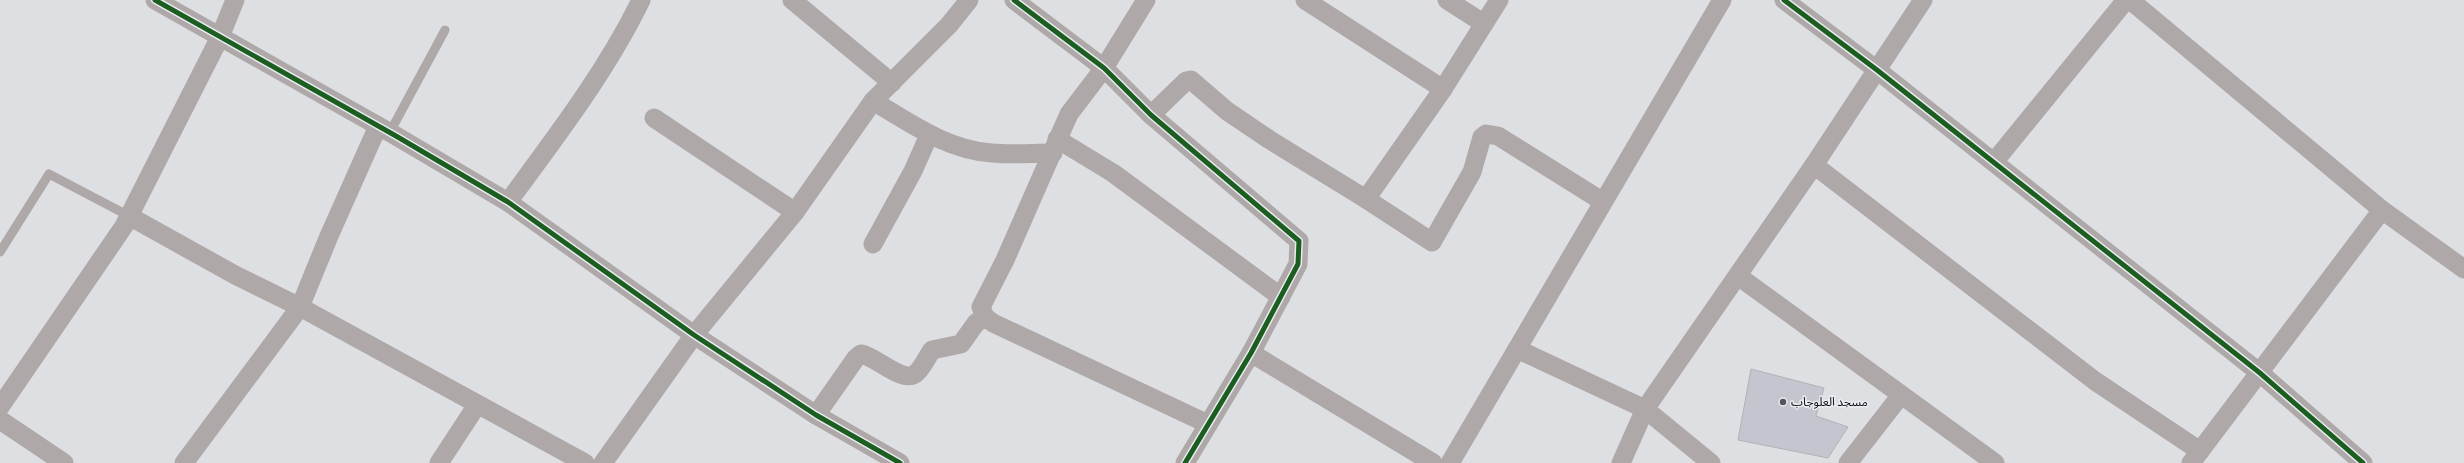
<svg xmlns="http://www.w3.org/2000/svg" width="2464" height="463" font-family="'Source Sans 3','Noto Sans Arabic',sans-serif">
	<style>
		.building { fill: #c5c5d0; stroke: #b2b2b5 }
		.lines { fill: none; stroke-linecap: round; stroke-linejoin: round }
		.lane { stroke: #afa8a9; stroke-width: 9 }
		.street { stroke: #afa8a9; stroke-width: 19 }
		.cycleway-casing { stroke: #ebecf2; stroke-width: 8 }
		.cycleway { stroke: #1b5e20; stroke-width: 5 }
		.poi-dot { fill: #57575a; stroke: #ebecf2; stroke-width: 1.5 }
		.labels { text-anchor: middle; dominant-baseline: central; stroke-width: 3; stroke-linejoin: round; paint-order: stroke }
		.poi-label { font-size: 12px; fill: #0e0e10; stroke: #ebecf2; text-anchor: start }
	</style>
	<rect width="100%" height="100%" fill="#dedfe3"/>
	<path class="building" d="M1751,369L1824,388L1816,416L1848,427L1828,458L1738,440Z"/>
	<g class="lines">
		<g class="lane">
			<path d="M390,132L445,30"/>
			<path d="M0,252L49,174L129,216"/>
		</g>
		<g class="street">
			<path d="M155,0L396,136L508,202L694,335L816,415L900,463"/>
			<path d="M792,0L892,83"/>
			<path d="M1014,0L1104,68L1151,115L1299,241L1298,264L1251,353L1185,463"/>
			<path d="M1146,0L1104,68L1069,114L1005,260L981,307L985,317L993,323L1208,424"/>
			<path d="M1305,0L1443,89"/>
			<path d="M1447,0L1483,23"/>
			<path d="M1784,0L1877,70L2260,373L2363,463"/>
			<path d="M2130,0L2382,210L2464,269"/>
			<path d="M873,101C910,123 947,150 992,153C1012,155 1033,153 1053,153"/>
			<path d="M1151,115L1186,81L1191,80L1227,111L1270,140L1366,199L1443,89L1499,0"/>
			<path d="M654,118L795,212"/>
			<path d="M1057,139L1113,173L1281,297"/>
			<path d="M1994,162L2126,0"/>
			<path d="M1814,165L2095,381L2200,451"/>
			<path d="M1366,199L1432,242L1472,172L1482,137L1486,134L1498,136L1602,201"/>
			<path d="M508,202C555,138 606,72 641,0"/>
			<path d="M129,216L235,275L300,307L329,236L378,126"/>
			<path d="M873,244L913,171L929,135"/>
			<path d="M1738,276L1995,463"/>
			<path d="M1517,349L1645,409L1711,463"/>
			<path d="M1251,353L1433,463"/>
			<path d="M0,407L124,226L220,37L235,0"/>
			<path d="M816,415L856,358L861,354C875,356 902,383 915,374C922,369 927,357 932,350L961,344L976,323L985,317"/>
			<path d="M0,420L64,463"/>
			<path d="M184,463L300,307L585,463"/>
			<path d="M439,463L477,405"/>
			<path d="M603,463L694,335L795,212L873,101L949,25L969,0"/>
			<path d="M1450,463L1722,0"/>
			<path d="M1621,463L1645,409L1814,165L1923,0"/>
			<path d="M1848,463L1901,395"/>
			<path d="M2191,463L2382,210"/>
		</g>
		<g class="cycleway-casing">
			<g id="cycleway">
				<path d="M155,0L396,136L508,202L694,335L816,415L900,463"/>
				<path d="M1014,0L1104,68L1151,115L1299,241L1298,264L1251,353L1185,463"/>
				<path d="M1784,0L1877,70L2260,373L2363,463"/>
			</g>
		</g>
		<use href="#cycleway" class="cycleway"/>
	</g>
	<circle class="poi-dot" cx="1783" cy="402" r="4"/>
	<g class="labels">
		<g class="poi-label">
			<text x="1791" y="402">مسجد العلوجاب</text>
		</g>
	</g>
</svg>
